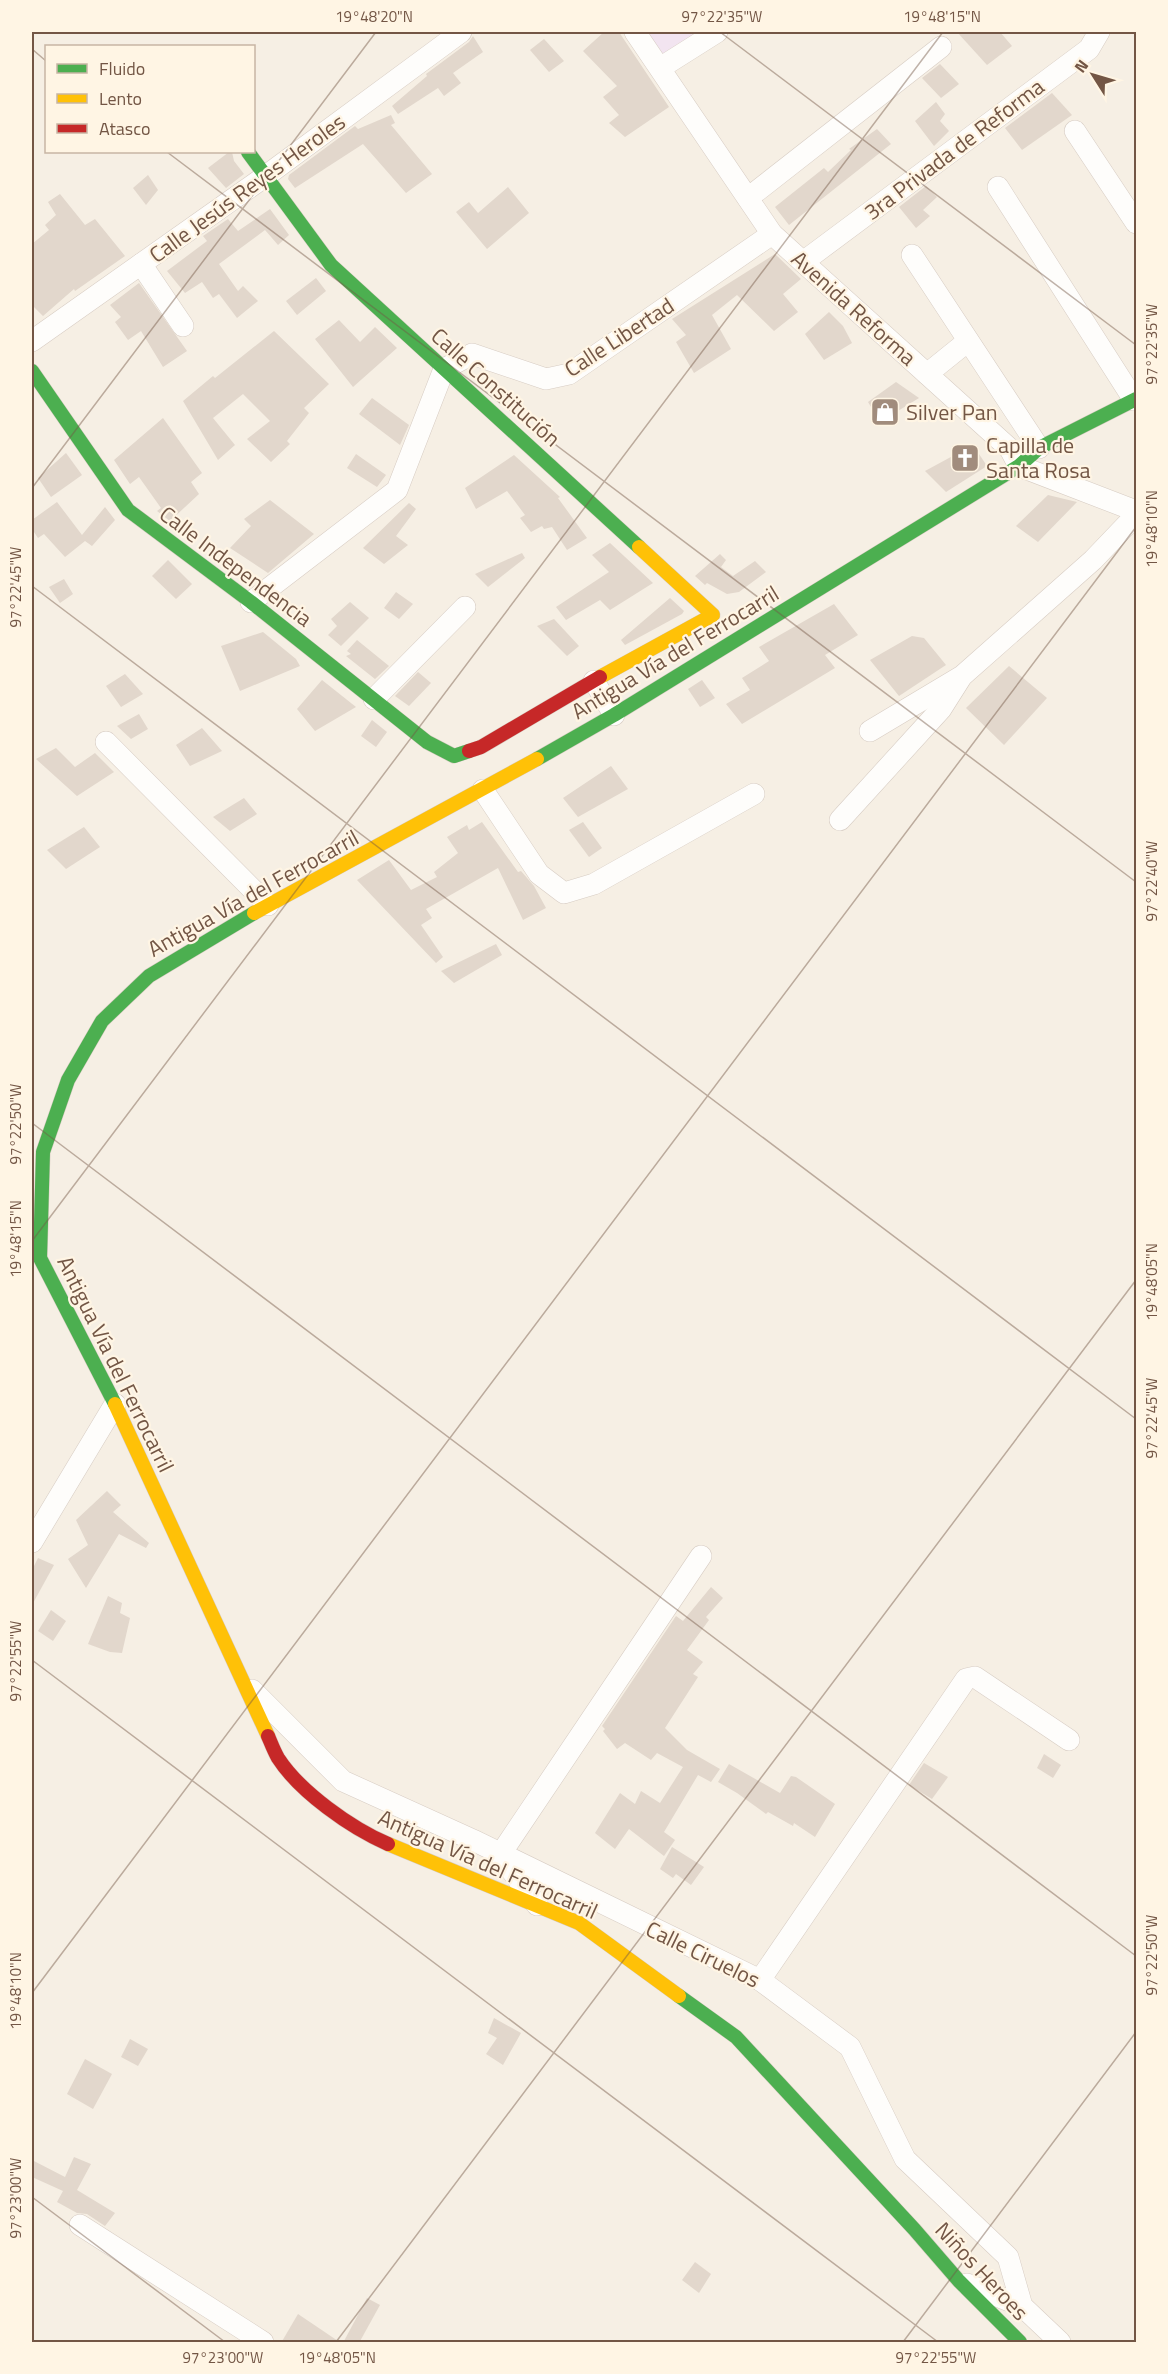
<svg xmlns="http://www.w3.org/2000/svg" width="1168" height="2374" font-family="'Titillium Web',sans-serif">
	<style>
		.education { fill: #f2e4f0 }
		.building { fill: #e2d7cc }
		.lines { fill: none; stroke-linecap: round; stroke-linejoin: round }
		.street-casing { stroke: #d7ccc3; stroke-width: 22 }
		.fast-casing { stroke: #d6cbc1; stroke-width: 15 }
		.slow-casing { stroke: #d6cbc1; stroke-width: 15 }
		.jam-casing { stroke: #d6cbc1; stroke-width: 15 }
		.street { stroke: #fefdfb; stroke-width: 21 }
		.fast { stroke: #4caf50; stroke-width: 14 }
		.slow { stroke: #ffc107; stroke-width: 14 }
		.jam { stroke: #c62828; stroke-width: 14 }
		.ticks { fill: none; stroke: #735645; stroke-width: 1.5; stroke-opacity: 0.45 }
		.labels { text-anchor: middle; dominant-baseline: central; stroke-width: 4.5; stroke-linejoin: round; paint-order: stroke }
		.street-label { font-size: 22px; fill: #735645; stroke: #fff5e4 }
		.poi-label { font-size: 22px; fill: #735645; stroke: #fff5e4; text-anchor: start }
		.neatline { fill: none; stroke: #735645; stroke-width: 2 }
		.ticks-label { font-size: 15px; text-anchor: middle; fill: #735645 }
	</style>
	<rect width="100%" height="100%" fill="#f6efe4"/>
	<path class="education" d="M635,32H697L655,59Z"/>
	<g class="building">
		<path d="M604,32H619L669,107L625,137L609,123L619,115L603,97L617,86L583,51Z"/>
		<path d="M957,32H1000L1012,46L987,65Z"/>
		<path d="M473,36L483,52L453,73L461,83L444,96L438,88L398,114L392,106L427,76L426,74L469,42Z"/>
		<path d="M544,39L564,61L549,72L530,50Z"/>
		<path d="M940,64L959,84L941,98L922,78Z"/>
		<path d="M1052,93L1072,115L1022,150L1005,128Z"/>
		<path d="M936,102L945,114L940,121L949,131L934,146L915,121Z"/>
		<path d="M391,115L395,123L391,125L432,174L406,193L363,144L295,188L288,179L289,175L355,126L358,129Z"/>
		<path d="M877,129L891,144L789,225L775,207L824,168L828,172L851,150L849,149Z"/>
		<path d="M229,152H232L234,161L244,174L226,188L208,168Z"/>
		<path d="M148,175L158,190L146,205L133,188Z"/>
		<path d="M926,186L937,197L923,210L930,216L916,228L899,207Z"/>
		<path d="M508,187L529,213L487,249L456,212L469,202L478,213Z"/>
		<path d="M60,194L85,225L95,219L125,256L75,291L74,289L43,316L32,305V244L49,230L45,225L56,215L48,202Z"/>
		<path d="M270,209L289,235L278,245L265,230L219,264L238,291L243,286L258,301L237,318L219,294L213,298L202,282L185,293L167,271L207,241L203,236L228,219L238,231Z"/>
		<path d="M775,254L801,279L783,294L798,312L774,331L737,295L712,315L731,349L694,373L676,342L686,335L672,319Z"/>
		<path d="M316,278L326,291L297,315L286,301Z"/>
		<path d="M139,283L187,351L163,367L141,331L128,340L115,322L121,317L110,305Z"/>
		<path d="M829,312L843,326L852,343L824,360L805,334Z"/>
		<path d="M339,320L360,342L375,327L397,348L353,387L315,339Z"/>
		<path d="M274,331L329,384L304,408L309,413L287,441L290,444L271,462L247,439L270,421L243,394L213,418L235,445L218,460L183,401L213,376L215,378Z"/>
		<path d="M896,382L919,398L880,422L868,402Z"/>
		<path d="M372,398L409,425L400,445L359,414Z"/>
		<path d="M163,418L202,473L191,482L199,494L170,521L157,511L161,508L139,477L130,484L114,460Z"/>
		<path d="M973,445L987,466L946,492L925,471Z"/>
		<path d="M66,453L82,475L51,497L38,478Z"/>
		<path d="M356,454L386,475L377,487L347,468Z"/>
		<path d="M514,455L560,497L558,498L587,538L567,550L552,527L544,529L542,526L531,532L520,518L525,515L507,491L476,509L465,488Z"/>
		<path d="M1048,495L1077,502L1038,542L1016,526Z"/>
		<path d="M270,500L314,534L268,573L230,548L251,526L244,519Z"/>
		<path d="M57,502L82,535L105,507L115,520L92,546L85,541L65,557L44,534L38,538L32,529V520Z"/>
		<path d="M409,503L416,509L396,536L408,545L384,564L363,548Z"/>
		<path d="M610,543L653,583L610,610L600,600L566,620L556,607L609,572L592,555Z"/>
		<path d="M522,553L525,558L488,587L475,574Z"/>
		<path d="M720,554L726,560L721,567L733,576L755,561L766,572L739,592L727,594L707,583L705,585L695,576Z"/>
		<path d="M168,560L192,584L176,599L152,576Z"/>
		<path d="M64,579L73,594L60,603L49,587Z"/>
		<path d="M396,592L413,604L399,619L384,608Z"/>
		<path d="M670,598L684,611L682,614L625,645L621,640Z"/>
		<path d="M350,602L369,618L341,646L328,635L337,626L331,619Z"/>
		<path d="M834,604L858,635L825,655L835,668L742,724L726,704L750,690L742,678L769,661L759,647Z"/>
		<path d="M554,619L579,646L567,656L537,626Z"/>
		<path d="M263,632L296,659L300,666L240,691L221,646Z"/>
		<path d="M912,636L924,638L946,665L899,696L870,660Z"/>
		<path d="M357,640L389,666L375,679L346,656L351,654L347,651Z"/>
		<path d="M1009,666L1047,698L1004,745L966,708Z"/>
		<path d="M418,672L431,683L409,706L395,696Z"/>
		<path d="M125,674L143,694L121,707L106,686Z"/>
		<path d="M322,680L356,707L315,731L297,709Z"/>
		<path d="M702,680L715,698L700,707L688,689Z"/>
		<path d="M139,714L148,729L131,739L117,726Z"/>
		<path d="M372,720L387,732L376,747L361,736Z"/>
		<path d="M202,728L222,751L190,766L176,745Z"/>
		<path d="M56,748L75,767L95,753L114,772L77,796L36,759Z"/>
		<path d="M611,766L628,789L578,817L563,798Z"/>
		<path d="M244,798L257,814L230,831L213,817Z"/>
		<path d="M482,822L518,872L521,871L534,886L546,908L523,920L498,868L426,909L432,918L421,925L443,957L436,963L357,880L389,860L411,890L437,877L434,872L458,853L447,837L467,825L469,830Z"/>
		<path d="M583,822L602,848L589,857L569,830Z"/>
		<path d="M84,827L100,847L66,869L47,850Z"/>
		<path d="M496,944L502,955L454,983L441,971Z"/>
		<path d="M107,1491L121,1505L113,1512L149,1543L146,1548L119,1534L86,1588L68,1559L88,1545L76,1520Z"/>
		<path d="M38,1558L54,1565L32,1605V1570Z"/>
		<path d="M711,1587L723,1598L706,1617L709,1620L687,1650L703,1662L693,1674L698,1677L665,1728L687,1750L720,1769L711,1782L698,1775L664,1832L675,1840L664,1856L629,1829L615,1849L595,1833L620,1793L635,1804L641,1791L660,1803L683,1767L657,1753L651,1760L625,1743L617,1749L603,1731L605,1729L602,1726L676,1616L683,1621Z"/>
		<path d="M108,1596L122,1603L120,1613L130,1618L122,1653L110,1652L88,1644Z"/>
		<path d="M51,1610L66,1621L53,1641L38,1631Z"/>
		<path d="M1044,1754L1061,1765L1053,1778L1037,1768Z"/>
		<path d="M924,1763L948,1777L932,1799L909,1785Z"/>
		<path d="M729,1764L780,1793L791,1776L796,1777L835,1804L815,1837L794,1823L793,1826L768,1812L766,1814L737,1793L718,1782Z"/>
		<path d="M672,1847L704,1867L691,1885L676,1874L673,1878L660,1869Z"/>
		<path d="M494,2018L521,2033L503,2065L486,2054L497,2038L488,2033Z"/>
		<path d="M130,2039L148,2049L138,2066L121,2057Z"/>
		<path d="M85,2059L112,2074L93,2109L67,2094Z"/>
		<path d="M74,2157L91,2164L77,2190L115,2213L105,2226L87,2214L77,2213L57,2202L63,2191L32,2177V2160L65,2177Z"/>
		<path d="M695,2262L711,2274L699,2293L682,2280Z"/>
		<path d="M367,2298L380,2305L359,2343H346L344,2341Z"/>
		<path d="M298,2314L341,2343H281Z"/>
	</g>
	<g class="lines">
		<g class="street-casing">
			<g id="street">
				<path d="M635,32L772,234L1010,449L1019,466L1136,511"/>
				<path d="M660,68L717,32"/>
				<path d="M1075,131L1136,223"/>
				<path d="M998,187L1134,400"/>
				<path d="M748,198L941,47"/>
				<path d="M912,255L1039,448"/>
				<path d="M803,262L1089,49L1099,32"/>
				<path d="M141,264L183,326"/>
				<path d="M32,341L267,175L461,32"/>
				<path d="M927,374L968,341"/>
				<path d="M251,602L397,490L444,369L472,354L546,379L569,374L772,234"/>
				<path d="M594,681L614,715"/>
				<path d="M374,699L465,607"/>
				<path d="M870,731L962,676L1093,560L1136,515"/>
				<path d="M106,742L268,905"/>
				<path d="M483,790L539,874L564,893L594,884L754,794"/>
				<path d="M840,820L941,709L960,679"/>
				<path d="M32,1542L115,1404"/>
				<path d="M252,1690L343,1781L473,1840L760,1980L850,2047L905,2159L1008,2257L1022,2306L1060,2342"/>
				<path d="M537,1905L500,1855L701,1556"/>
				<path d="M760,1980L966,1679L975,1677L1069,1740"/>
				<path d="M80,2225L263,2342"/>
				<path d="M967,2284L1022,2306"/>
			</g>
		</g>
		<g class="fast-casing">
			<g id="fast">
				<path d="M248,152L331,265L639,547"/>
				<path d="M32,371L128,510L251,602L427,742L454,756L469,751"/>
				<path d="M537,759L614,715L1019,466L1039,448L1136,399"/>
				<path d="M115,1404L40,1258L43,1152L68,1080L102,1021L149,976L254,913"/>
				<path d="M679,1996L736,2037L914,2229L959,2281L1020,2342"/>
			</g>
		</g>
		<g class="slow-casing">
			<g id="slow">
				<path d="M600,677L713,615L639,547"/>
				<path d="M254,913L537,759"/>
				<path d="M115,1404L268,1736"/>
				<path d="M388,1844L579,1923L679,1996"/>
			</g>
		</g>
		<g class="jam-casing">
			<g id="jam">
				<path d="M469,751L481,747L600,677"/>
				<path d="M268,1736C271,1743 274,1751 278,1758C300,1792 351,1828 388,1844"/>
			</g>
		</g>
		<use href="#street" class="street"/>
		<use href="#fast" class="fast"/>
		<use href="#slow" class="slow"/>
		<use href="#jam" class="jam"/>
	</g>
	<path class="ticks" d="M720,32L1136,345M32,49L46,61M167,152L1136,882M32,488L376,32M32,586L1136,1419M32,1123L1136,1956M32,1241L943,32M32,1660L938,2342M32,1993L1136,527M32,2197L225,2342M336,2342L1136,1280M903,2342L1136,2032"/>
	<defs>
		<g id="shop-square" transform="scale(1.5)"><rect x="-9" y="-9" width="18" height="18" rx="4" fill="#a18c7d" stroke="#fff5e4"/><path d="M-5-2.5h2.3a2.7 3.5 0 0 1 5.4 0H5L5.5 6h-11ZM-1.5-2.5h3a1.5 2.3 0 0 0-3 0Z" fill="#fff"/></g>
		<g id="church-square" transform="scale(1.5)"><rect x="-9" y="-9" width="18" height="18" rx="4" fill="#a18c7d" stroke="#fff5e4"/><path d="M-1.2-6h2.4v3.5h3.3v2.4h-3.3V6h-2.4V-.1h-3.3v-2.4h3.3Z" fill="#fff"/></g>
	</defs>
	<g fill-rule="evenodd">
		<use href="#shop-square" x="885" y="412"/>
		<use href="#church-square" x="965" y="458"/>
	</g>
	<g class="labels">
		<g class="street-label">
			<text transform="translate(954 149) rotate(-37)">3ra Privada de Reforma</text>
			<text transform="translate(247 188) rotate(-36)">Calle Jesús Reyes Heroles</text>
			<text transform="translate(854 308) rotate(42)">Avenida Reforma</text>
			<text transform="translate(619 337) rotate(-33)">Calle Libertad</text>
			<text transform="translate(496 387) rotate(42)">Calle Constitución</text>
			<text transform="translate(236 566) rotate(37)">Calle Independencia</text>
			<text transform="translate(675 652) rotate(-31)">Antigua Vía del Ferrocarril</text>
			<text transform="translate(253 893) rotate(-29)">Antigua Vía del Ferrocarril</text>
			<text transform="translate(116 1364) rotate(64)">Antigua Vía del Ferrocarril</text>
			<text transform="translate(488 1864) rotate(24)">Antigua Vía del Ferrocarril</text>
			<text transform="translate(703 1954) rotate(26)">Calle Ciruelos</text>
			<text transform="translate(982 2271) rotate(47)">Niños Heroes</text>
		</g>
		<g class="poi-label">
			<text x="906" y="412">Silver Pan</text>
			<text x="986" y="445">Capilla de<tspan x="986" dy="25">Santa Rosa</tspan></text>
		</g>
	</g>
	<rect width="1168" height="2374" fill="none" stroke="#fff5e4" stroke-width="66"/>
	<rect x="45" y="45" width="210" height="108" fill="#fff5e4" stroke="#c7b5a4" stroke-width="1.5"/>
	<rect x="57" y="64" width="30" height="9" fill="#4caf50" stroke="#c7b5a4" stroke-width="1.5"/>
	<text x="99" y="75" font-size="18" fill="#735645">Fluido</text>
	<rect x="57" y="94" width="30" height="9" fill="#ffc107" stroke="#c7b5a4" stroke-width="1.5"/>
	<text x="99" y="105" font-size="18" fill="#735645">Lento</text>
	<rect x="57" y="124" width="30" height="9" fill="#c62828" stroke="#c7b5a4" stroke-width="1.5"/>
	<text x="99" y="135" font-size="18" fill="#735645">Atasco</text>
	<g transform="translate(1093 75) rotate(307)" stroke="#fff5e4" stroke-width="4.5" paint-order="stroke">
	<path d="M0-4.5L10 22L0 15L-10 22Z" fill="#735645"/>
	<text y="-9" font-size="16" font-weight="bold" text-anchor="middle" fill="#735645">N</text>
	</g>
	<rect x="33" y="33" width="1102" height="2308" class="neatline"/>
	<g class="ticks-label">
		<text x="374" y="22">19°48'20"N</text>
		<text x="722" y="22">97°22'35"W</text>
		<text x="942" y="22">19°48'15"N</text>
		<text transform="translate(1152 344) rotate(-90)" y="5">97°22'35"W</text>
		<text transform="translate(1152 529) rotate(-90)" y="5">19°48'10"N</text>
		<text transform="translate(16 587) rotate(-90)" y="5">97°22'45"W</text>
		<text transform="translate(1152 881) rotate(-90)" y="5">97°22'40"W</text>
		<text transform="translate(16 1124) rotate(-90)" y="5">97°22'50"W</text>
		<text transform="translate(16 1239) rotate(-90)" y="5">19°48'15"N</text>
		<text transform="translate(1152 1282) rotate(-90)" y="5">19°48'05"N</text>
		<text transform="translate(1152 1418) rotate(-90)" y="5">97°22'45"W</text>
		<text transform="translate(16 1661) rotate(-90)" y="5">97°22'55"W</text>
		<text transform="translate(1152 1955) rotate(-90)" y="5">97°22'50"W</text>
		<text transform="translate(16 1991) rotate(-90)" y="5">19°48'10"N</text>
		<text transform="translate(16 2198) rotate(-90)" y="5">97°23'00"W</text>
		<text x="223" y="2363">97°23'00"W</text>
		<text x="337" y="2363">19°48'05"N</text>
		<text x="936" y="2363">97°22'55"W</text>
	</g>
</svg>
